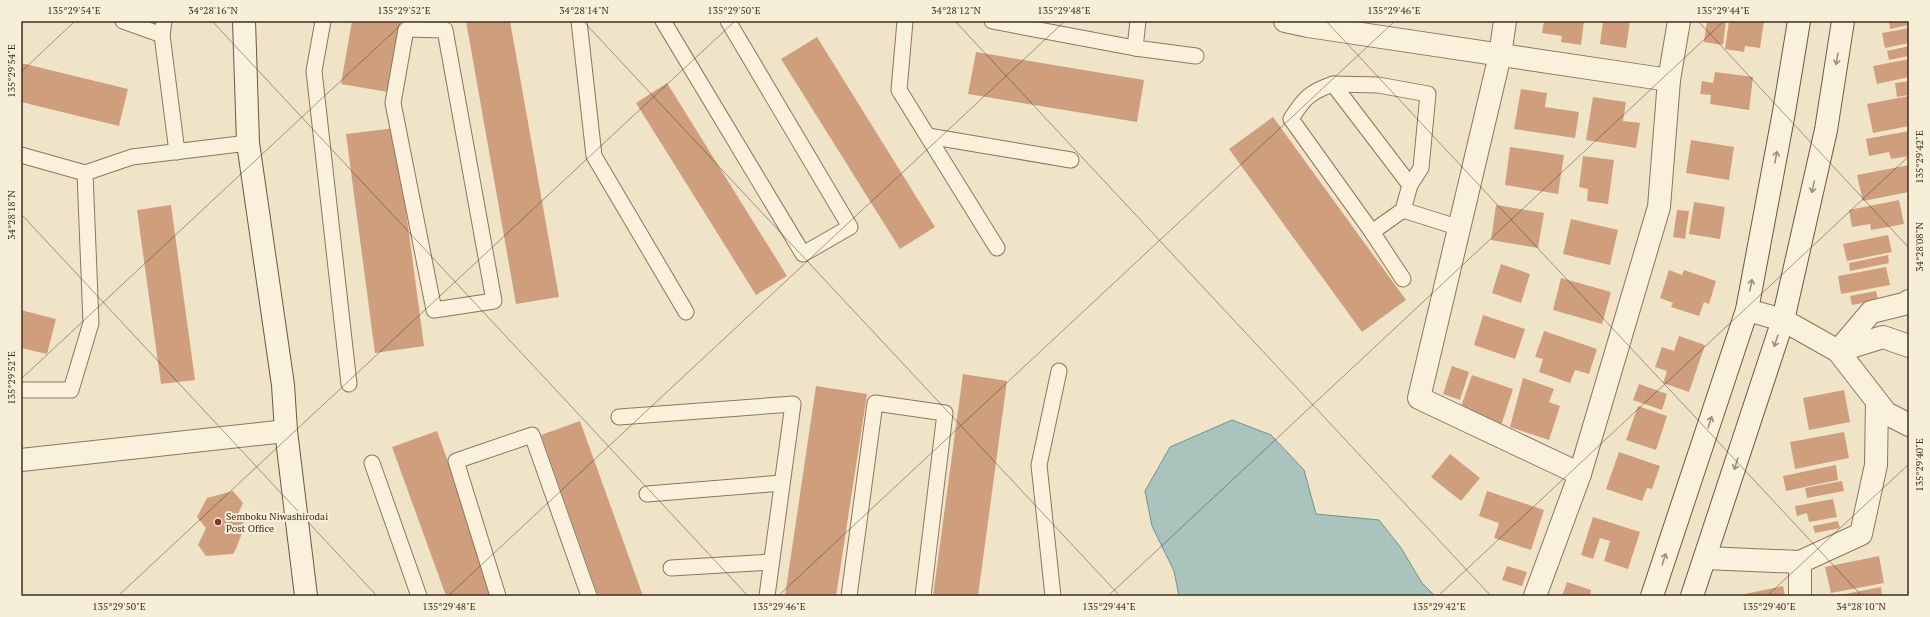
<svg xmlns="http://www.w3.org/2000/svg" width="1930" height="617" font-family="'PT Serif',serif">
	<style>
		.water { fill: #a9c4bc; stroke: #6f938a }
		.building { fill: #cf9f7d }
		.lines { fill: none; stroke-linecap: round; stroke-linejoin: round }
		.lane-casing { stroke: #8d765c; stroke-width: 17 }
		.street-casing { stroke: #8d765c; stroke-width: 24 }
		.secondary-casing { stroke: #6f573f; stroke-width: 24 }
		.lane { stroke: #faf1dc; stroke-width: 15 }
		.street { stroke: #faf1dc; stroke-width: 22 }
		.secondary { stroke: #faf1dc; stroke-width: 22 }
		.oneway { stroke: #9c907e }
		.ticks { fill: none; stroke: #3d2e20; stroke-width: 1; stroke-opacity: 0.45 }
		.poi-dot { fill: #9e2a2b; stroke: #f7eed8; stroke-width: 1.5 }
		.labels { text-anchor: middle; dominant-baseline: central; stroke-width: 4; stroke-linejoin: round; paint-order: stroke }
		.poi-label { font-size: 10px; fill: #3d2e20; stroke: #f7eed8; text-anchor: start }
		.neatline { fill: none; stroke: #3d2e20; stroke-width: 1.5 }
		.ticks-label { font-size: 10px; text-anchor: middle; fill: #3d2e20 }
	</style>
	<rect width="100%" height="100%" fill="#f0e4c8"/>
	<path class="water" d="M1232,420L1271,435L1304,470L1316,514L1379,520L1401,548L1422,583L1435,596H1179L1174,571L1152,526L1145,491L1170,447Z"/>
	<g class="building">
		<path d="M352,21H400L388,92L341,84Z"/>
		<path d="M466,21H510L559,297L516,304Z"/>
		<path d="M1544,21H1584L1581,45L1561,42L1562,36L1542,33Z"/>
		<path d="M1603,21H1630L1626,48L1600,44Z"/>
		<path d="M1707,21H1726L1723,45L1704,42Z"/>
		<path d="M1729,21H1764L1760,48L1745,46L1744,52L1725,49Z"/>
		<path d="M1889,21H1909V25L1890,29Z"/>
		<path d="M1909,28V43L1885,48L1882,33Z"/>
		<path d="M817,37L935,227L900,249L781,59Z"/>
		<path d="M1909,46V56L1889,60L1887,51Z"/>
		<path d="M976,52L1144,80L1137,122L968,94Z"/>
		<path d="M1909,59V77L1877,84L1873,66Z"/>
		<path d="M21,63L128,89L119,126L21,102Z"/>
		<path d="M1715,72L1753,77L1749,110L1710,104L1711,95L1700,94L1702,81L1713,83Z"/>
		<path d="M1909,81V95L1897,97L1895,83Z"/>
		<path d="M667,83L787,276L756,295L636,103Z"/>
		<path d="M1521,89L1547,93L1545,107L1579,112L1575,138L1514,129Z"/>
		<path d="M1909,96V126L1873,133L1867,104Z"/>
		<path d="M1593,97L1626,102L1623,121L1640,123L1636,148L1586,140Z"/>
		<path d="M1273,117L1406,300L1362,332L1229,149Z"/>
		<path d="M395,128L424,346L375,353L346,134Z"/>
		<path d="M1909,131V156L1891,159L1889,152L1869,156L1866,139Z"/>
		<path d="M1691,140L1734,147L1729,180L1686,173Z"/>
		<path d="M1510,147L1564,155L1558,194L1505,185Z"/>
		<path d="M1583,156L1614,160L1608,204L1587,201L1588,189L1579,187Z"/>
		<path d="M1909,165V192L1863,201L1857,175Z"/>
		<path d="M1899,200L1904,224L1871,230L1870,224L1852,227L1849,210Z"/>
		<path d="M1694,202L1725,207L1720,239L1689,234Z"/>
		<path d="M171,205L195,380L161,384L137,210Z"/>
		<path d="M1496,205L1544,213L1538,248L1491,240Z"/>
		<path d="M1677,210L1689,211L1685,239L1673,237Z"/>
		<path d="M1571,219L1618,230L1610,265L1563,254Z"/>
		<path d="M1888,235L1892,252L1847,261L1843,244Z"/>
		<path d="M1888,255L1889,263L1850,271L1849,263Z"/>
		<path d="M1501,264L1530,274L1521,303L1492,293Z"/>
		<path d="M1886,267L1890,285L1841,294L1838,276Z"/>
		<path d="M1669,270L1682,275L1684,270L1716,281L1709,304L1704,302L1699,316L1671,307L1673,303L1660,298Z"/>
		<path d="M1561,278L1611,292L1602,324L1553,310Z"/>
		<path d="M1876,291L1878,300L1852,305L1850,296Z"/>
		<path d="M21,310L56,319L47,354L21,348Z"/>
		<path d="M1483,315L1525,329L1515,359L1474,345Z"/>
		<path d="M1544,331L1597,349L1589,374L1575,370L1570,383L1539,372L1543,359L1535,357Z"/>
		<path d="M1679,336L1705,345L1689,392L1663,383L1667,371L1655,367L1662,347L1674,351Z"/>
		<path d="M1452,366L1469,372L1460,400L1443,394Z"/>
		<path d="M963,374L1007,381L978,596H933Z"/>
		<path d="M1472,375L1513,389L1501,426L1459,412Z"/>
		<path d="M1523,378L1554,389L1549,402L1560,406L1549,440L1510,427Z"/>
		<path d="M1639,384L1667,394L1662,410L1633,400Z"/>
		<path d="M816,386L867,394L836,596H785Z"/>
		<path d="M1844,390L1850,422L1809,430L1803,398Z"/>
		<path d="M1638,406L1667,416L1656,450L1626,440Z"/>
		<path d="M580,421L643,596H598L541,435Z"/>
		<path d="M437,431L497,596H446L392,447Z"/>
		<path d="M1844,432L1849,458L1795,469L1790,442Z"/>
		<path d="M1619,452L1660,466L1652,489L1647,488L1642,501L1606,489Z"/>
		<path d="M1450,454L1480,478L1461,501L1431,477Z"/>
		<path d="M1836,465L1838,480L1786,491L1783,476Z"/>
		<path d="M1842,481L1844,491L1807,498L1805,488Z"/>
		<path d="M233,491L243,503L238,514L245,525L236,549L233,554L206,556L198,545L206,528L197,517L207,498Z"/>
		<path d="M1487,491L1544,510L1531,550L1494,538L1499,523L1479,516Z"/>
		<path d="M1833,499L1837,517L1809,522L1807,513L1797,516L1795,506Z"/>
		<path d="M1593,517L1640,532L1628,569L1604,561L1610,541L1600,538L1593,559L1581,555Z"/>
		<path d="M1838,521L1840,528L1815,533L1813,526Z"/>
		<path d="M1879,556L1884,583L1831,593L1825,567Z"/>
		<path d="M1507,566L1527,572L1522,586L1502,580Z"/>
		<path d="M1567,582L1591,590L1590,596H1562Z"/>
		<path d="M1783,586L1785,596H1746L1745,594Z"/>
		<path d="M1881,587L1882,596H1840V595Z"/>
	</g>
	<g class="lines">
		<g class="lane-casing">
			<g id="lane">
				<path d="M123,21L162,35"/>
				<path d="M164,21L162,35L177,152"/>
				<path d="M323,21L314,71L349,384"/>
				<path d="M579,21L594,156L686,312"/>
				<path d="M663,21L803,254L850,227L728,21"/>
				<path d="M905,21L899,90L997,248"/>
				<path d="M992,21L1135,48L1196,56"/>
				<path d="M406,29L445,30L494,301L434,310L393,103Z"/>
				<path d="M1135,48L1138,21"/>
				<path d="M1333,84L1378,85L1428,94L1421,168L1410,185"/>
				<path d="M928,136L1071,160"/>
				<path d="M21,155L85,173"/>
				<path d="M1403,210L1410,185L1333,84C1310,92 1304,98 1291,119L1372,232L1403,210L1460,228"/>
				<path d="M1372,232L1403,279"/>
				<path d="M21,390H71L91,323L85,173L132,157L248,143"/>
				<path d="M619,417L793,404L767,596"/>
				<path d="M372,463L419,596"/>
				<path d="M647,494L782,483"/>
				<path d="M671,568L771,562"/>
				<path d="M498,596L456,461L532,435L589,596"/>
				<path d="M849,596L875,403L945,413L923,596"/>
				<path d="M1053,596L1039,465L1059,371"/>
			</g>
		</g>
		<g class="street-casing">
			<g id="street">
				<path d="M1285,21L1308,26L1669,80"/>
				<path d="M1505,21L1500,55L1419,398L1580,474"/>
				<path d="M1747,310L1783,320L1838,351L1886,413L1909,425"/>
				<path d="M1838,351L1871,312L1908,303L1909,301"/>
				<path d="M1838,351L1883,337L1909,346"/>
				<path d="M21,460L286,431"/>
				<path d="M1705,558L1800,562V596"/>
				<path d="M1800,562L1861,534L1876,465L1877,402"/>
				<path d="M1535,596L1580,474L1659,207L1669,80L1679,21"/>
			</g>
		</g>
		<g class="secondary-casing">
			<g id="secondary">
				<path d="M244,21L248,143L283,385L286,431L306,596"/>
				<path d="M1652,596L1747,310L1784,112L1799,21"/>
				<path d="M1692,596L1783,320L1826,130L1843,21"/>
			</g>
		</g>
		<use href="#lane" class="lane"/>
		<use href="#street" class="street"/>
		<use href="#secondary" class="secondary"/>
	</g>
	<defs><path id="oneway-shaft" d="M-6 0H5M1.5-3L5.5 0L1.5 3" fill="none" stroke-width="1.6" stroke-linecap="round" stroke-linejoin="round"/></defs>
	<g class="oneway">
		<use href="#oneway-shaft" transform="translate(1837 59) rotate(99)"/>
		<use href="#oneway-shaft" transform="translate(1776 157) rotate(-79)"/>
		<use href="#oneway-shaft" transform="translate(1813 187) rotate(103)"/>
		<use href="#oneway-shaft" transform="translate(1751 285) rotate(-79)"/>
		<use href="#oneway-shaft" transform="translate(1776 341) rotate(108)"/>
		<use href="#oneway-shaft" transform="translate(1710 422) rotate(-72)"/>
		<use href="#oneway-shaft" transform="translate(1736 464) rotate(108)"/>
		<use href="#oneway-shaft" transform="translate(1664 559) rotate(-72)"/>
	</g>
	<path class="ticks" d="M212,21L748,596M583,21L1120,596M955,21L1491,596M1326,21L1862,596M1698,21L1909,248M21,72L75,21M21,214L377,596M21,379L405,21M118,596L735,21M448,596L1065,21M778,596L1395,21M1108,596L1724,21M1438,596L1909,156M1767,596L1909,464"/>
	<circle class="poi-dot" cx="218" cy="522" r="4"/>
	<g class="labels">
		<g class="poi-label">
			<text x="226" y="516">Semboku Niwashirodai<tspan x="226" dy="12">Post Office</tspan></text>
		</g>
	</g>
	<rect width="1930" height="617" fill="none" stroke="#f7eed8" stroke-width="44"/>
	<rect x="22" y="22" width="1886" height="573" class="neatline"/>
	<g class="ticks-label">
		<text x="74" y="14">135°29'54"E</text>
		<text x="213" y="14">34°28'16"N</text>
		<text x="404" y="14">135°29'52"E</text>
		<text x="584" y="14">34°28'14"N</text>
		<text x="734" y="14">135°29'50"E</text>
		<text x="956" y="14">34°28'12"N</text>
		<text x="1064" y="14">135°29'48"E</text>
		<text x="1394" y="14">135°29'46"E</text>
		<text x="1723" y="14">135°29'44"E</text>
		<text transform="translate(11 71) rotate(-90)" y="4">135°29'54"E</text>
		<text transform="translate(1919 157) rotate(-90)" y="4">135°29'42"E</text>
		<text transform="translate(11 215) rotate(-90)" y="4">34°28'18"N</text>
		<text transform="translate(1919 247) rotate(-90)" y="4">34°28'08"N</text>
		<text transform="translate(11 378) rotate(-90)" y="4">135°29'52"E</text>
		<text transform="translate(1919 465) rotate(-90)" y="4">135°29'40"E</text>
		<text x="119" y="610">135°29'50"E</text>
		<text x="449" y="610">135°29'48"E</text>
		<text x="779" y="610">135°29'46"E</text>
		<text x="1109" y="610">135°29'44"E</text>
		<text x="1439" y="610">135°29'42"E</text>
		<text x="1769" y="610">135°29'40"E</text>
		<text x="1861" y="610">34°28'10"N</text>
	</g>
</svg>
